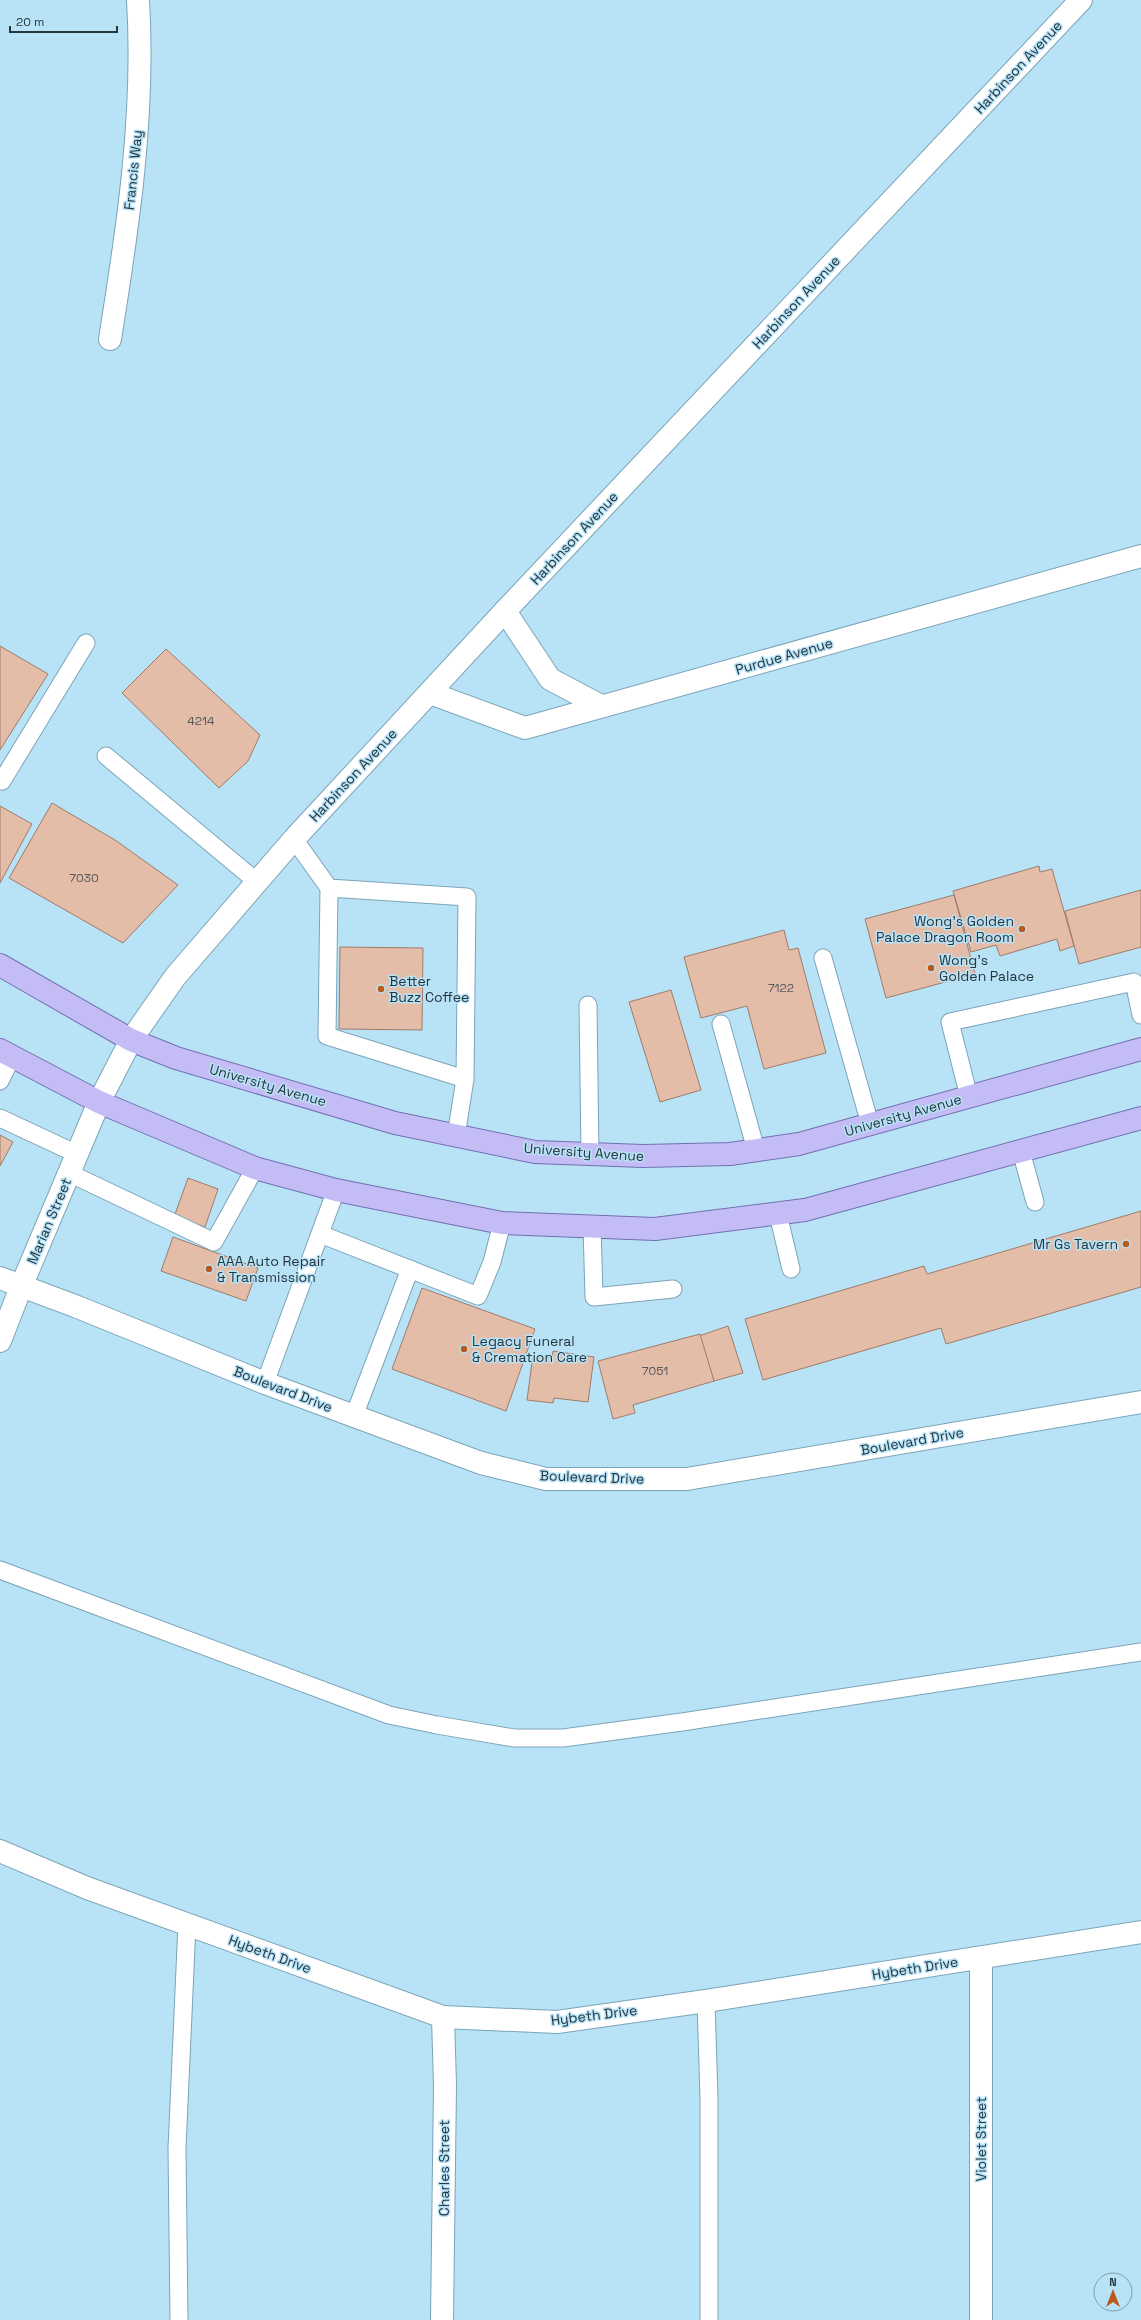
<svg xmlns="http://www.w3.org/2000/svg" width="1141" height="2320" font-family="'Space Grotesk',sans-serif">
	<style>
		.building { fill: #e4bda9; stroke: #9f7b68 }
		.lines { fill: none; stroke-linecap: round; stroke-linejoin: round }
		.service-casing { stroke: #7ba4b8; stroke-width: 19 }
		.minor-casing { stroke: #7ba4b8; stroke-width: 24 }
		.tertiary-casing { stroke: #7ba4b8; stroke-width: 24 }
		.primary-casing { stroke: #7270b1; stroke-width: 24 }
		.service { stroke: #fff; stroke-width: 17 }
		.minor { stroke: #fff; stroke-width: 22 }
		.tertiary { stroke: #fff; stroke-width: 22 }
		.primary { stroke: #c4bcf5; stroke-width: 22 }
		.poi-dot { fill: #ba5919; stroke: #b8e3f7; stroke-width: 1.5 }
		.labels { text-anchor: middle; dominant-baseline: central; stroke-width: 3; stroke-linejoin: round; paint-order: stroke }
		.number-label { font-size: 12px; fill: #55585a }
		.street-label { font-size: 14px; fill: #25363f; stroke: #b8e3f7 }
		.poi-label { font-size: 14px; fill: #25363f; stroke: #b8e3f7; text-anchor: start }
	</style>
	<rect width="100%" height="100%" fill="#b8e3f7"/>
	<g class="building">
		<path d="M0,646L48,674L0,750Z"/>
		<path d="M166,649L260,735L248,761L219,788L122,693Z"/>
		<path d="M52,803L115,840L178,885L123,943L9,878Z"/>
		<path d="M0,806L32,824L0,883Z"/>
		<path d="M1039,866L1040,872L1052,869L1074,946L1060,951L1057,939L1000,956L996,945L971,952L953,891Z"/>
		<path d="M1141,890V947L1079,964L1065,911Z"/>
		<path d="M954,895L975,974L886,998L865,919Z"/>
		<path d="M784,930L789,950L798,948L826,1053L764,1069L747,1006L701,1018L684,957Z"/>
		<path d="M340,947L423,948L422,1030L339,1029Z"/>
		<path d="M671,990L701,1090L660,1102L629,1002Z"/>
		<path d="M0,1135L13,1142L0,1166Z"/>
		<path d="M188,1178L218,1189L205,1227L174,1217Z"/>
		<path d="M1141,1211V1287L946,1344L941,1328L763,1380L745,1319L924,1266L927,1274Z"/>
		<path d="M173,1237L258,1268L246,1301L161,1271Z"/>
		<path d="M422,1288L535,1329L506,1411L392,1369Z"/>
		<path d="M728,1326L743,1373L714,1381L699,1336Z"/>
		<path d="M700,1334L714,1381L633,1405L635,1413L613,1419L598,1361Z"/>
		<path d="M553,1351L594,1357L588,1402L554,1398L553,1403L527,1400L533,1355L552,1358Z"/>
	</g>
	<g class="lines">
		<g class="service-casing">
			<g id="service">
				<path d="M106,756L256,881"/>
				<path d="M0,781H2L86,643"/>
				<path d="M294,839L329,888L327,1036L465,1079L467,897L329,888"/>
				<path d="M823,958L870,1124"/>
				<path d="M588,1005L590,1154"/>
				<path d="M721,1024L756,1150"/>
				<path d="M0,1081L12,1057"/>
				<path d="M969,1097L950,1022L1134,982L1141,1015"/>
				<path d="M0,1118L77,1154"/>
				<path d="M456,1136L465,1079"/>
				<path d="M1021,1151L1035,1202"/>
				<path d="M69,1173L214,1242L255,1168"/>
				<path d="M778,1214L791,1269"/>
				<path d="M592,1226L594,1297L673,1289"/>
				<path d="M320,1234L478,1296L492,1262L502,1223"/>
				<path d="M265,1383L336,1190"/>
				<path d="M354,1416L410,1269"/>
				<path d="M0,1570L389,1715L437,1725L514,1738H563L682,1722L1141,1652"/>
				<path d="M706,2001L709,2097V2320"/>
				<path d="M179,2320L177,2148L187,1924"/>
			</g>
		</g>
		<g class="minor-casing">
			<g id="minor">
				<path d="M110,339C128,227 145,114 138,0"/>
				<path d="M505,611L550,679L601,706"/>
				<path d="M430,693L525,728L1141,556"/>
				<path d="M0,1341L21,1287"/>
				<path d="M0,1851L87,1888L443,2017L557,2022L706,2001L1141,1932"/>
				<path d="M981,1958V2320"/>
				<path d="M442,2320L445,2085L443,2017"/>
			</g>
		</g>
		<g class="tertiary-casing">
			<g id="tertiary">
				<path d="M0,1278L75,1306L265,1383L354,1416L481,1463L546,1479H687L1141,1402"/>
				<path d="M21,1287L99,1102L131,1040L175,977L294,839L505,611L1081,0"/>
			</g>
		</g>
		<g class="primary-casing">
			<g id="primary">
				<path d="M0,965L131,1040L176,1058L395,1123L535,1152L643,1156L730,1154L799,1144L1141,1049"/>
				<path d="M0,1050L99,1102L255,1168L336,1190L502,1223L655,1229L805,1210L1141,1118"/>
			</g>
		</g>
		<use href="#service" class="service"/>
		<use href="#minor" class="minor"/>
		<use href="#tertiary" class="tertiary"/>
		<use href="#primary" class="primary"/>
	</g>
	<g class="poi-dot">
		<circle cx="1022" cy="929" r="4"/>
		<circle cx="931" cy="968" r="4"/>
		<circle cx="381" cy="989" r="4"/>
		<circle cx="1126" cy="1244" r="4"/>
		<circle cx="209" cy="1269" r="4"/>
		<circle cx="464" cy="1349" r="4"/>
	</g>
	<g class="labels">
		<g class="number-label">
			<text x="201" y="721">4214</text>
			<text x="84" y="878">7030</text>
			<text x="781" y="988">7122</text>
			<text x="655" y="1371">7051</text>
		</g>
		<g class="street-label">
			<text transform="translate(1018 67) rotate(-47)">Harbinson Avenue</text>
			<text transform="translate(133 170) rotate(-84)">Francis Way</text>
			<text transform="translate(796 302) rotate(-47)">Harbinson Avenue</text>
			<text transform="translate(574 538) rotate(-47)">Harbinson Avenue</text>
			<text transform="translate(784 656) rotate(-16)">Purdue Avenue</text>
			<text transform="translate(353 775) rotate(-47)">Harbinson Avenue</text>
			<text transform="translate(268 1085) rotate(16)">University Avenue</text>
			<text transform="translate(903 1115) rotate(-16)">University Avenue</text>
			<text transform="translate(584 1152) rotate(4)">University Avenue</text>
			<text transform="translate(49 1221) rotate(-67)">Marian Street</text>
			<text transform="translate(283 1389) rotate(21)">Boulevard Drive</text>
			<text transform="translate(912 1441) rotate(-10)">Boulevard Drive</text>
			<text transform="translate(592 1477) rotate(2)">Boulevard Drive</text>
			<text transform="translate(270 1954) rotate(20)">Hybeth Drive</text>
			<text transform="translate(915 1968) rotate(-9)">Hybeth Drive</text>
			<text transform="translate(594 2015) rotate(-7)">Hybeth Drive</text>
			<text transform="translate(981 2139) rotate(-90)">Violet Street</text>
			<text transform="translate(444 2168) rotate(-90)">Charles Street</text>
		</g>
		<g class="poi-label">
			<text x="1014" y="921" text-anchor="end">Wong's Golden<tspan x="1014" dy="16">Palace Dragon Room</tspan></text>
			<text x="939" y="960">Wong's<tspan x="939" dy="16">Golden Palace</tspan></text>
			<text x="389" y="981">Better<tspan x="389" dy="16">Buzz Coffee</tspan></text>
			<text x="1118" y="1244" text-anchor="end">Mr Gs Tavern</text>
			<text x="217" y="1261">AAA Auto Repair<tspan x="217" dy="16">&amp; Transmission</tspan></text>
			<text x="472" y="1341">Legacy Funeral<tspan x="472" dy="16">&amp; Cremation Care</tspan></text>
		</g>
	</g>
	<g transform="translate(1113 2292)"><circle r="19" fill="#b8e3f7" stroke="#7d9ead"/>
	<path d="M0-3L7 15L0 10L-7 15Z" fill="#ba5919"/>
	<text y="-6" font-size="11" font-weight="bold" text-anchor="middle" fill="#25363f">N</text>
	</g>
	<path d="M10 26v6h107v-6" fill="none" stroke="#25363f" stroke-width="2"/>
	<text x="16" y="26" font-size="12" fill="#25363f" stroke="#b8e3f7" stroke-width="3" paint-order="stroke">20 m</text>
</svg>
